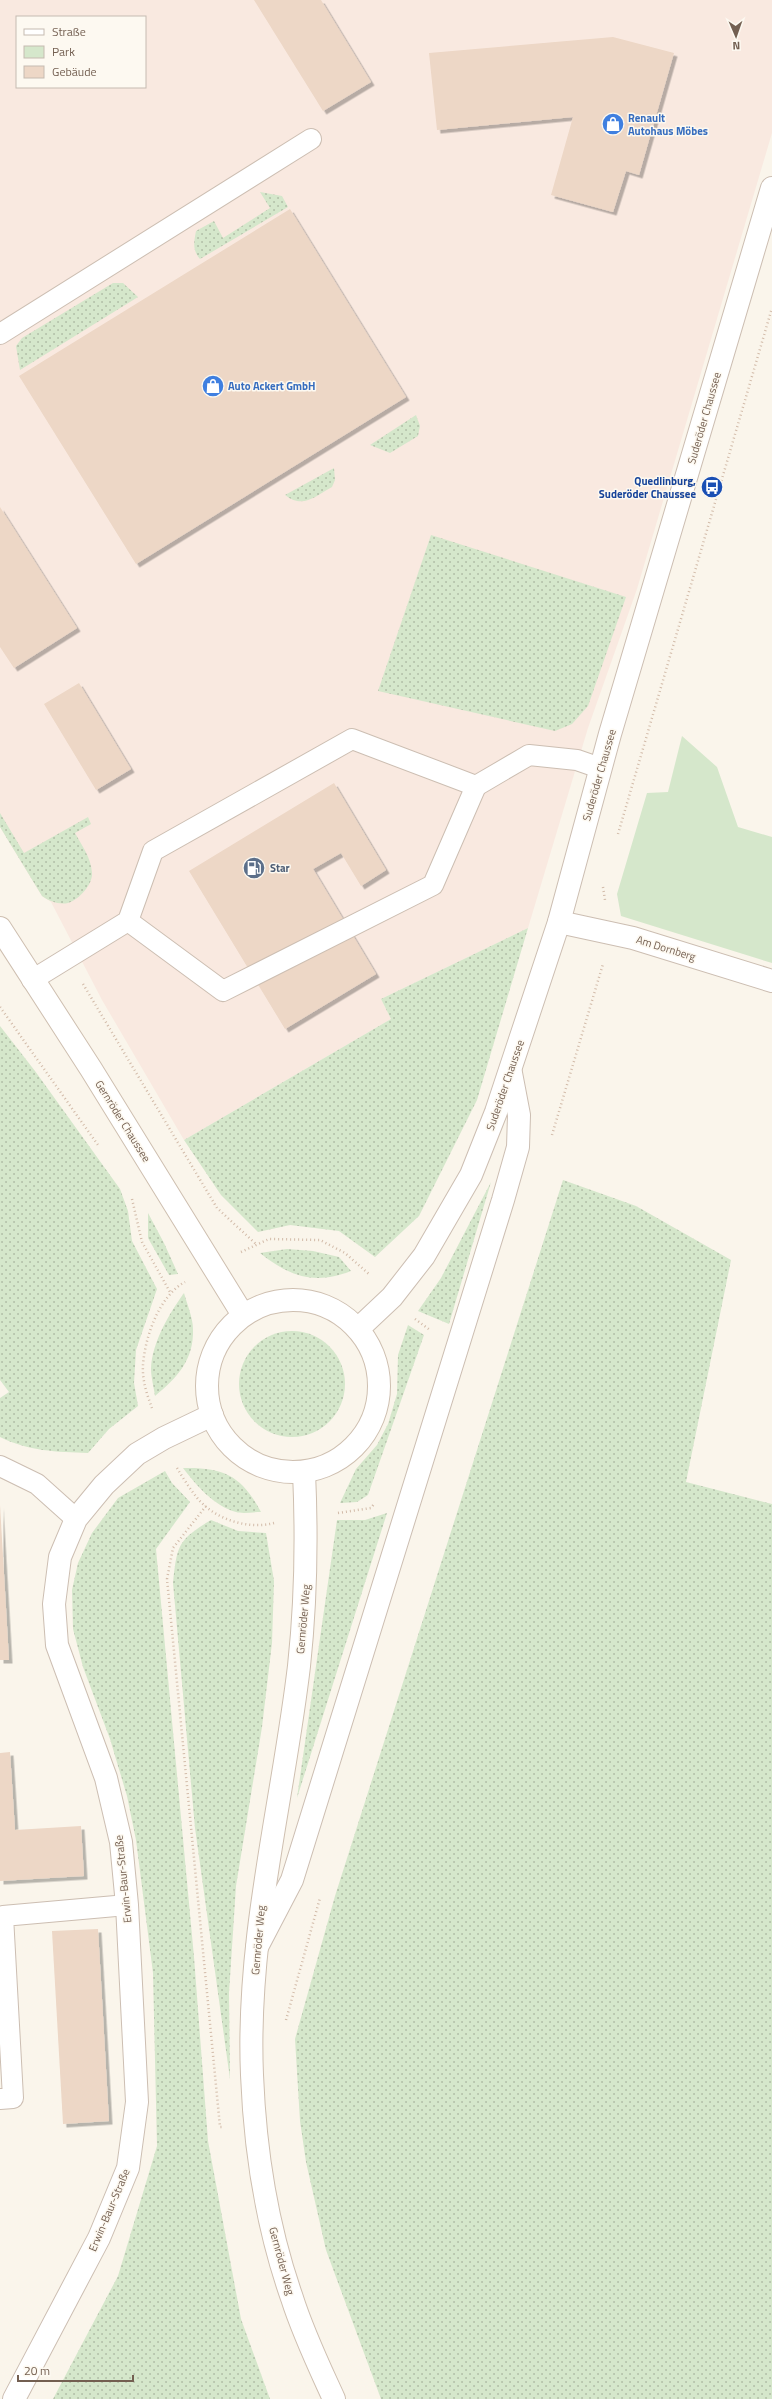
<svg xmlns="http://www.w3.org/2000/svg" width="772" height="2399" font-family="'Titillium Web',sans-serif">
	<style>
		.commercial { fill: #f9e9e0; fill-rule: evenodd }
		.grass { fill: url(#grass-dots) }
		.green { fill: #d5e7cb }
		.building { fill: #edd7c6; filter: url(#shadow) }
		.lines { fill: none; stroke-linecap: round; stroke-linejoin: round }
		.service-casing { stroke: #ccbeb2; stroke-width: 22 }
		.minor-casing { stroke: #ccbeb2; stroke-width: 24 }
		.tertiary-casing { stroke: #ccbeb2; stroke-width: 24 }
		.secondary-casing { stroke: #cebfb0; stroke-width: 24 }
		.path { stroke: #d2bba9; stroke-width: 2.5; stroke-dasharray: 1 3; stroke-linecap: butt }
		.service { stroke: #fff; stroke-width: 20 }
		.minor { stroke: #fff; stroke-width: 22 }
		.tertiary { stroke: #fff; stroke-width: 22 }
		.secondary { stroke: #fff; stroke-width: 22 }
		.labels { text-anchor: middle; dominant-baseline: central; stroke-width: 3; stroke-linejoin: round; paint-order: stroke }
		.shop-label { font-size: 11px; font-weight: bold; fill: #366cbe; stroke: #fdf9f1; text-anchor: start }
		.street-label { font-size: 11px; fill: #735f51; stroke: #fdf9f1 }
		.transit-label { font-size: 11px; font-weight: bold; fill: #164399; stroke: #fdf9f1; text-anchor: end }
		.service-label { font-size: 11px; font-weight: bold; fill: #4e5e75; stroke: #fdf9f1; text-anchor: start }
	</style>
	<defs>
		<pattern id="grass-dots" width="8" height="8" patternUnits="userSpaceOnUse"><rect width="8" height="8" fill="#d5e7cb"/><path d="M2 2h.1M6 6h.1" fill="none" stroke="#b1bea7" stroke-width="1.8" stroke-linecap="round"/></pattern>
		<filter id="shadow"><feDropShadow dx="3.5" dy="3.5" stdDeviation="0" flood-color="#0004"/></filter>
	</defs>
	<rect width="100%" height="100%" fill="#faf5eb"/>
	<path class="commercial" d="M0,0H772V133L637,589L588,728L528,928L381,999L391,1019L184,1140L102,1000L51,902L42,896L0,827ZM17,17H145V87H17Z"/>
	<g class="grass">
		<path d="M260,192L282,196L288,207L200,259C192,250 194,242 196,231L214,221L223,238L270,208Z"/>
		<path d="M113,283H123L138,297L20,370L16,346L22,338Z"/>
		<path d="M416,415L420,426L418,436L390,453L370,445Z"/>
		<path d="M334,468L335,480L332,487C314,497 303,509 285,495Z"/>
		<path d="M431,535L626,597L588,706L572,724L555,731L378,691Z"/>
		<path d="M0,813L24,853L88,817L91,824L75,833C82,846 91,857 92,873C93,884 79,900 68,903C59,905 49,901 42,896L0,827Z"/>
		<path d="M528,928L477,1100L419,1216L375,1257L339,1231L290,1225L258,1232L221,1195L184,1140L391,1019L381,999Z"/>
		<path d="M0,1026L35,1071L120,1189L128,1211L132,1241L157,1289L136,1350L134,1383L138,1406L109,1429L88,1453C57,1452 28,1451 0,1437V1398L9,1392L0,1380Z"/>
		<path d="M563,1180L636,1206L731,1260L686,1482L772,1504V2399H381L326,2250L306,2162L300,2121L295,2039L335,1896Z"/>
		<path d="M491,1182L449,1324L418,1311L441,1278Z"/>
		<path d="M148,1213L164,1243L178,1274L169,1275L148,1238Z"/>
		<path d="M287,1249L313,1251L339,1257L351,1271C315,1285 290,1277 260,1253Z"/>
		<path d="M184,1293C187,1304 193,1318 193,1329C194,1360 177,1378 155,1396C154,1388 151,1377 151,1369C152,1342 169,1314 184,1293Z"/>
		<path d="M408,1325L424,1335L368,1495L357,1502L340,1503L356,1469L377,1445L388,1424L397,1394L398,1355Z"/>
		<circle cx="292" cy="1384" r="53"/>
		<path d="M183,1468C224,1467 242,1476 261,1512C253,1512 243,1514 236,1512C214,1506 196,1485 183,1468Z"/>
		<path d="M165,1471L172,1483L190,1502L156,1549L194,1957L208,2141L241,2319L270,2399H53L118,2276L157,2146L153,1973L136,1840L127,1796L110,1739L83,1667L73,1629L72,1590L78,1563L92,1533L118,1498Z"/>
		<path d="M387,1513L297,1798L337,1520H365Z"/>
		<path d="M211,1520L238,1531L266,1533L274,1581L272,1643L262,1727L236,1886L229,1993L230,2079L195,1828L173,1583C177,1545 178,1540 211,1520Z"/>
	</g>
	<path class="green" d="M682,736L717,767L738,827L772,837V963L621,916L617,894L647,793L668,792Z"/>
	<g class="building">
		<path d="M254,0H321L371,82L323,111Z"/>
		<path d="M613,37L674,53L639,175L626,171L613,212L551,195L573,117L437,130L429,53Z"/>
		<path d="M290,209L406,397L136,564L19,376Z"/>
		<path d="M0,507L77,628L14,668L0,647Z"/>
		<path d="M79,683L131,769L96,790L44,704Z"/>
		<path d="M334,783L386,870L361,886L341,853L313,869L376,974L285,1029L189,871Z"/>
		<path d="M0,1505L9,1660H0Z"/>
		<path d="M10,1752L15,1830L81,1826L84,1876L0,1881V1753Z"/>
		<path d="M98,1929L109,2121L63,2124L52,1931Z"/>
	</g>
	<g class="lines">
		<g class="service-casing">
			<g id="service">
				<path d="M0,334L311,139"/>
				<path d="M128,921L223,991L433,885L476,786"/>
				<path d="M32,980L128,921L153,851L352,739L476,786L529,755L577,760L600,768"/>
				<path d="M0,1466L37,1484L76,1519"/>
				<path d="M0,2099L13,2098L3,1916L127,1905"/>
			</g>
		</g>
		<g class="minor-casing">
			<g id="minor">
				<path d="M559,922L633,938L772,981"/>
				<path d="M14,2399L99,2238L128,2168L137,2102L127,1905L121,1842L106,1778L57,1645L54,1604L60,1557L76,1519L104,1485L137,1454L164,1438L212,1415"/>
			</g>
		</g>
		<g class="tertiary-casing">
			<g id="tertiary">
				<path d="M358,1329L392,1297L424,1256L471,1175L496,1112L559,922L610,734L772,188"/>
				<path d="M257,1947L292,1880L503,1200L518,1147L519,1115L511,1073"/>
			</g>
		</g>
		<g class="secondary-casing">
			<g id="secondary">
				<path d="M0,928L91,1069L243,1315"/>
				<circle cx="293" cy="1386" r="86"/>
				<path d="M304,1472C307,1537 306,1601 299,1666C283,1802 246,1936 252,2075C255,2150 267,2227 292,2298C303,2333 319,2366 334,2399"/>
			</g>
		</g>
		<g class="path">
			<path d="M618,834L772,308"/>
			<path d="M603,887L605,900"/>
			<path d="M83,984L217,1208L257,1245"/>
			<path d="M0,1007L98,1145"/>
			<path d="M552,1135L603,964"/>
			<path d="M132,1199L142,1242L170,1292"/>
			<path d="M241,1252L269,1239L320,1240L345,1253L370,1275"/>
			<path d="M415,1319L430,1330"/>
			<path d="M152,1408C147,1395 142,1380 143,1365C145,1337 159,1296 185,1282"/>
			<path d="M177,1468C183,1478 190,1489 198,1499C215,1519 248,1530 274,1523"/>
			<path d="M206,1506L173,1548L167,1579L220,2127H223"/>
			<path d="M338,1513L371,1508L374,1504"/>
			<path d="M286,2020L320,1898"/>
		</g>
		<use href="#service" class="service"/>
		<use href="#minor" class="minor"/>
		<use href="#tertiary" class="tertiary"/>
		<use href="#secondary" class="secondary"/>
	</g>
	<defs>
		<g id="shop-disc" transform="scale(1.15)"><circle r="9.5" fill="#3f7fe0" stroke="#fdf9f1"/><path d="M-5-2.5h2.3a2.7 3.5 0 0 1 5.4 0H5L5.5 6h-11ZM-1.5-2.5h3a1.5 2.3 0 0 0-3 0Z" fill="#fff"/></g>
		<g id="bus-disc" transform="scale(1.15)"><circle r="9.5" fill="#1a4fb4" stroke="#fdf9f1"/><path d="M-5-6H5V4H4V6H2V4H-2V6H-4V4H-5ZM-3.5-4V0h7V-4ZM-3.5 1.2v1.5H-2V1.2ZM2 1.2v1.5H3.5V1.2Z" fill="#fff"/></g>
		<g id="fuel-disc" transform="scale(1.15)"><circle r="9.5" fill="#5c6f8a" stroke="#fdf9f1"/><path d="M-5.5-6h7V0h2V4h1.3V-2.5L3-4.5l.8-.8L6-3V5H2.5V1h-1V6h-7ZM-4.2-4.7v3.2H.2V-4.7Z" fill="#fff"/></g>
	</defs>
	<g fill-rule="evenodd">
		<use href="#shop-disc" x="613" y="124"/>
		<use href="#shop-disc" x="213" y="386"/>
		<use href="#bus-disc" x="712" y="487"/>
		<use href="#fuel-disc" x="254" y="868"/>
	</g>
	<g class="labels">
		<g class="shop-label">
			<text x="628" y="118">Renault<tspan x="628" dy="13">Autohaus Möbes</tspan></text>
			<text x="228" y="386">Auto Ackert GmbH</text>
		</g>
		<g class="street-label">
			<text transform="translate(704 418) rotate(-74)">Suderöder Chaussee</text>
			<text transform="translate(599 775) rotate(-74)">Suderöder Chaussee</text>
			<text transform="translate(666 948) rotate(17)">Am Dornberg</text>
			<text transform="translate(505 1085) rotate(-71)">Suderöder Chaussee</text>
			<text transform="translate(123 1121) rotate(58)">Gernröder Chaussee</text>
			<text transform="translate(303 1619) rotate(-85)">Gernröder Weg</text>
			<text transform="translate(123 1879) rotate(-96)">Erwin-Baur-Straße</text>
			<text transform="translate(258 1940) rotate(-85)">Gernröder Weg</text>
			<text transform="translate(109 2210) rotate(-67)">Erwin-Baur-Straße</text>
			<text transform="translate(282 2261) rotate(75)">Gernröder Weg</text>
		</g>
		<g class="transit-label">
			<text x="696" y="481">Quedlinburg,<tspan x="696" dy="13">Suderöder Chaussee</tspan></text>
		</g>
		<g class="service-label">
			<text x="270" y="868">Star</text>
		</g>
	</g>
	<rect x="16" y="16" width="130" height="72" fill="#fdf9f1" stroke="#c6bbb1"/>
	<rect x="24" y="29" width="20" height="6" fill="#ffffff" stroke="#c6bbb1"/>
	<text x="52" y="36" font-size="12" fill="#735f51">Straße</text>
	<rect x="24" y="46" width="20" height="12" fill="#d5e7cb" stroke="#c6bbb1"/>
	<text x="52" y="56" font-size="12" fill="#735f51">Park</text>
	<rect x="24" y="66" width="20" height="12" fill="#edd7c6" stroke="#c6bbb1"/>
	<text x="52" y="76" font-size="12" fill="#735f51">Gebäude</text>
	<g transform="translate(736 36) rotate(178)" stroke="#fdf9f1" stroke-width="3" paint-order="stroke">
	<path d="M0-3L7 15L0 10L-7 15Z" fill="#735f51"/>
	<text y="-6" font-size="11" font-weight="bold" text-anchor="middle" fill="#735f51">N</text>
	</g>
	<path d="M18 2375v6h115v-6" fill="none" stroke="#735f51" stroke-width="2"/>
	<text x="24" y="2375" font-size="12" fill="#735f51" stroke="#fdf9f1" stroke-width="3" paint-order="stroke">20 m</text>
</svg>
